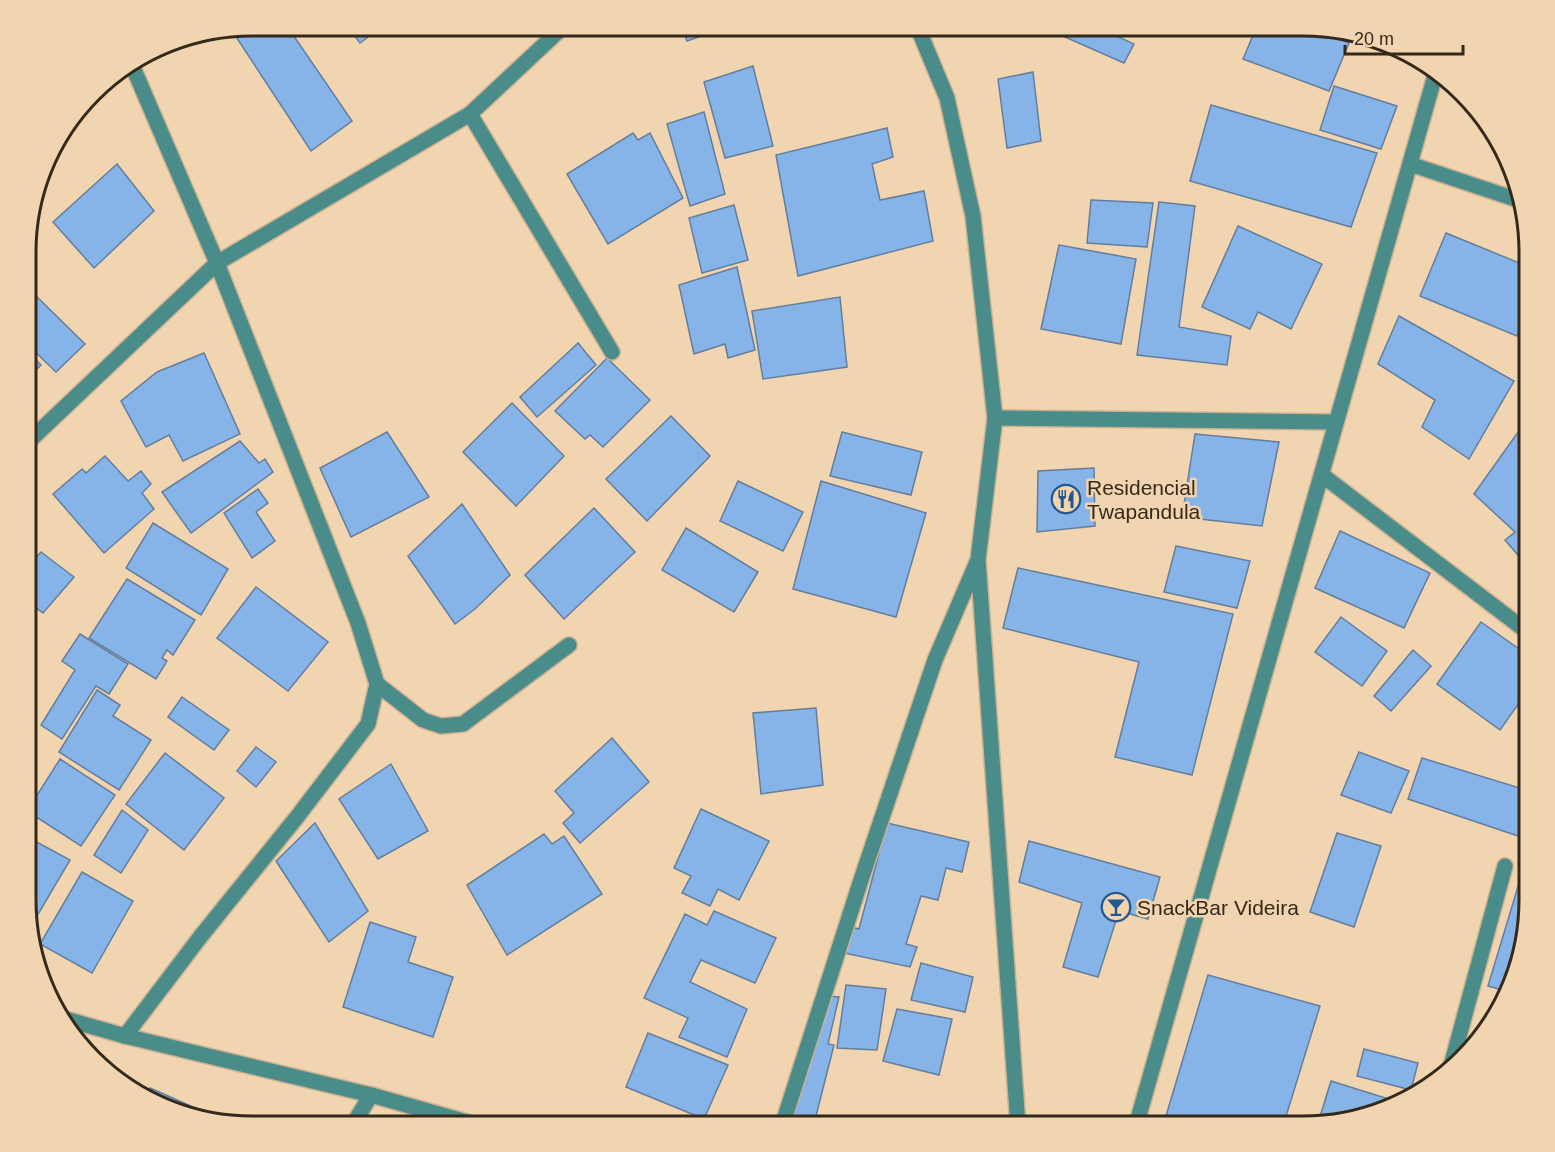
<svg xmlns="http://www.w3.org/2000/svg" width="1555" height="1152" font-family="Arial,sans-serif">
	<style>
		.building { fill: #87b4e8; stroke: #637e9d; stroke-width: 1.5 }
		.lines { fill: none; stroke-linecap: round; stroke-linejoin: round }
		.minor-casing { stroke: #cbb292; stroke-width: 18 }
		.minor { stroke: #4a8c8a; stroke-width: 15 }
		.labels { text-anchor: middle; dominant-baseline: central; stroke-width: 5; stroke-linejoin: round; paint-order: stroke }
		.poi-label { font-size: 21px; fill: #34291b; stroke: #f1d4b0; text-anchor: start }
		.rim { fill: none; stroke: #34291b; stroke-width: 3 }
	</style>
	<rect width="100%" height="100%" fill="#f1d4b0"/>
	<g class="building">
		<path d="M252,26H287L352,121L311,151L231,29Z"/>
		<path d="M347,26H383L360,43Z"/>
		<path d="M682,26H730L687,41Z"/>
		<path d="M1040,26H1095L1134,44L1124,63Z"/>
		<path d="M1257,26H1303L1349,43L1329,91L1243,59Z"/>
		<path d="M753,66L773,146L725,158L704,82Z"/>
		<path d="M1033,72L1041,141L1007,148L998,79Z"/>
		<path d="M1334,86L1397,106L1381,149L1320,130Z"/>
		<path d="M1211,105L1377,153L1351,227L1190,181Z"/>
		<path d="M704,112L725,194L690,206L667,124Z"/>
		<path d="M887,128L893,157L872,164L880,200L924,191L933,241L798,276L776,155Z"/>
		<path d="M633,133L638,140L650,133L683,198L608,244L567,174Z"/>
		<path d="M117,164L154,211L94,268L53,222Z"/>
		<path d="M1091,200L1153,203L1147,247L1087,243Z"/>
		<path d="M1159,202L1195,206L1179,327L1231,336L1227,365L1137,355Z"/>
		<path d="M734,205L748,260L702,273L689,218Z"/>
		<path d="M1238,226L1322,264L1291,329L1258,312L1250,329L1202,307Z"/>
		<path d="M1446,233L1529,267V305L1517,336L1420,296Z"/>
		<path d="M1059,245L1136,259L1121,344L1041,329Z"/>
		<path d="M737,267L755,350L728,358L725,344L694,354L679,285Z"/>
		<path d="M32,292L85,344L56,372L27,344V297Z"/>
		<path d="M840,297L847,367L763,379L752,311Z"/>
		<path d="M1399,316L1514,381L1469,459L1422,427L1435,400L1378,364Z"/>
		<path d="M578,343L596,365L537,417L520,397Z"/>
		<path d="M27,351L41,365L27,379Z"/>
		<path d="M1529,351V373L1521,369Z"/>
		<path d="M204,353L240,434L183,461L169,435L146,447L121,401L157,372Z"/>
		<path d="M607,358L650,400L603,447L590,435L585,439L555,411Z"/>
		<path d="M512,403L564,456L516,506L463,452Z"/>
		<path d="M671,416L710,456L647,521L606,479Z"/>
		<path d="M1526,421L1529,424V556L1524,562L1505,540L1515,532L1474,494Z"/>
		<path d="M387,432L429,497L351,537L320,468Z"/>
		<path d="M842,432L922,452L911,495L830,476Z"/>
		<path d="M1195,434L1279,442L1262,526L1182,517Z"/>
		<path d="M240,441L259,463L265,459L273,472L191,533L162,492Z"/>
		<path d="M105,456L128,481L141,471L151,484L142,493L154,509L104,553L53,494L82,469L86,473Z"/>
		<path d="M1094,468L1095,526L1037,532L1038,471Z"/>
		<path d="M738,481L803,512L783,551L720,521Z"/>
		<path d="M821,481L926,513L896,617L793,589Z"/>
		<path d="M258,489L268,503L256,512L275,541L252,558L224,513Z"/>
		<path d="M462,504L510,575L475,609L455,624L408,556Z"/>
		<path d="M594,508L635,552L564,619L525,575Z"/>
		<path d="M153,523L228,569L201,615L126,568Z"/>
		<path d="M686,528L758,572L734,612L662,570Z"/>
		<path d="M1340,531L1430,573L1404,628L1315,588Z"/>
		<path d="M1176,546L1250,561L1237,608L1164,592Z"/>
		<path d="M41,552L74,577L43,613L27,601V568Z"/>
		<path d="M1018,568L1233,614L1192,775L1115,757L1139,662L1003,628Z"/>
		<path d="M127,579L195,620L173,655L167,650L162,658L167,661L156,679L89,638Z"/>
		<path d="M256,587L328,642L288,691L217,638Z"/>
		<path d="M1341,617L1387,651L1362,686L1315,652Z"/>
		<path d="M1481,622L1529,656V689L1500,730L1437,684Z"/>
		<path d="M80,634L128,664L109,694L96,686L62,739L41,725L75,670L62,661Z"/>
		<path d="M1413,650L1431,666L1391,711L1374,696Z"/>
		<path d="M97,690L120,705L113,716L151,740L119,790L59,752Z"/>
		<path d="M182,697L229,730L214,750L168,717Z"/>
		<path d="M816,708L823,785L761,794L753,713Z"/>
		<path d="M612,738L649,782L580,843L563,823L574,813L555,791Z"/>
		<path d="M256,747L276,762L256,787L237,771Z"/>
		<path d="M1359,752L1409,771L1391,813L1341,795Z"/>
		<path d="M165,753L224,798L184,850L126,804Z"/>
		<path d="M1422,758L1529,791V823L1524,838L1408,799Z"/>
		<path d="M60,759L115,795L81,846L27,811Z"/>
		<path d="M391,764L428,831L378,859L339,799Z"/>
		<path d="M701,809L769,841L739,900L718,889L710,906L682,893L691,876L674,868Z"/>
		<path d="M122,810L148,830L121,873L94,855Z"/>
		<path d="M315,823L368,911L329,942L276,861Z"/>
		<path d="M887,823L969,842L962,872L946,868L938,900L921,896L906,944L917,947L910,967L844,953L851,927L859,929Z"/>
		<path d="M1337,833L1381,846L1354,927L1310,912Z"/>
		<path d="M544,834L552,844L564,836L602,894L507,955L467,885Z"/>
		<path d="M31,839L70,860L30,928L26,915V848Z"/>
		<path d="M1029,841L1160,877L1148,919L1119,911L1098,977L1063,967L1082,903L1019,882Z"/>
		<path d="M1529,850V915L1512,986L1509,992L1488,986Z"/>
		<path d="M82,872L133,901L92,973L40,944Z"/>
		<path d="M714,911L776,938L755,983L701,960L690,982L747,1009L727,1057L679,1037L688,1018L644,998L685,914L707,925Z"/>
		<path d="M370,922L416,937L408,962L453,977L433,1037L343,1007Z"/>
		<path d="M921,963L973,977L965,1012L911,1000Z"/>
		<path d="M1208,975L1320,1006L1283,1126H1163Z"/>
		<path d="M846,985L886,989L877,1050L837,1048Z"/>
		<path d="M828,996L839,997L828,1044L834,1045L816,1116L854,1122V1126H791Z"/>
		<path d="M897,1009L952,1019L939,1075L883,1061Z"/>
		<path d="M648,1033L728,1065L704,1119L626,1087Z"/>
		<path d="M1364,1049L1418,1063L1411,1090L1357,1076Z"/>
		<path d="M1331,1081L1395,1101L1394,1105L1318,1123Z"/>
		<path d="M150,1088L229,1123V1124L166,1109L147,1098Z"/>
	</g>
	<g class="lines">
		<g class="minor-casing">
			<g id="minor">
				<path d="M917,26L947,98L973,216L995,418L978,560L1018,1126"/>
				<path d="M470,114L612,352"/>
				<path d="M1410,164L1518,200"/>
				<path d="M995,418L1336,422"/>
				<path d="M27,443L217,263L470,114L564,26"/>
				<path d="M1322,475L1529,633"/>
				<path d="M377,684L423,720L441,726L463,724L569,645"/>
				<path d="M62,1018L125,1036L371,1095L481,1126"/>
				<path d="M125,1036L201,936L297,817L368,724L377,684L358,623L217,263L132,65"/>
				<path d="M1451,1066L1505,866"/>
				<path d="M352,1126L371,1095"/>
				<path d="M782,1126L861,880L935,660L977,562"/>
				<path d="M1136,1126L1436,72"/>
			</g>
		</g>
		<use href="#minor" class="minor"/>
	</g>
	<defs>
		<g id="restaurant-ring" transform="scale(1.5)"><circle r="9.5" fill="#f1d4b0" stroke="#235790" stroke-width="1.5"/><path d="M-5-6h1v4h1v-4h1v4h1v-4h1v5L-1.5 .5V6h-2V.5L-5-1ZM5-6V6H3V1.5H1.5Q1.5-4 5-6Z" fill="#235790"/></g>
		<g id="bar-ring" transform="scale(1.5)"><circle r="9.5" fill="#f1d4b0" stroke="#235790" stroke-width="1.5"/><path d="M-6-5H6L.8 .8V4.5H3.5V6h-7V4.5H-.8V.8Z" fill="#235790"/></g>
	</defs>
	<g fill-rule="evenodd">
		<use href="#restaurant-ring" x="1066" y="499"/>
		<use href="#bar-ring" x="1116" y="907"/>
	</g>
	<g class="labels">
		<g class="poi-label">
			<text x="1087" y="487">Residencial<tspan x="1087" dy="24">Twapandula</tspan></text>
			<text x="1137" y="907">SnackBar Videira</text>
		</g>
	</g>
	<path d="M0 0H1555V1152H0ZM252 36H1303A216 216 0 0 1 1519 252V900A216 216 0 0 1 1303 1116H252A216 216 0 0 1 36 900V252A216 216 0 0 1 252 36Z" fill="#f1d4b0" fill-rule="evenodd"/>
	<path class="rim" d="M252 36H1303A216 216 0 0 1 1519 252V900A216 216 0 0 1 1303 1116H252A216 216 0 0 1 36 900V252A216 216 0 0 1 252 36Z"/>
	<path d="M1345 45v9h118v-9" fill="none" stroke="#34291b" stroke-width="3"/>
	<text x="1354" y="45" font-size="18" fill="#34291b" stroke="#f1d4b0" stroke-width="4.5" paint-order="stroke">20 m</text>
</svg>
